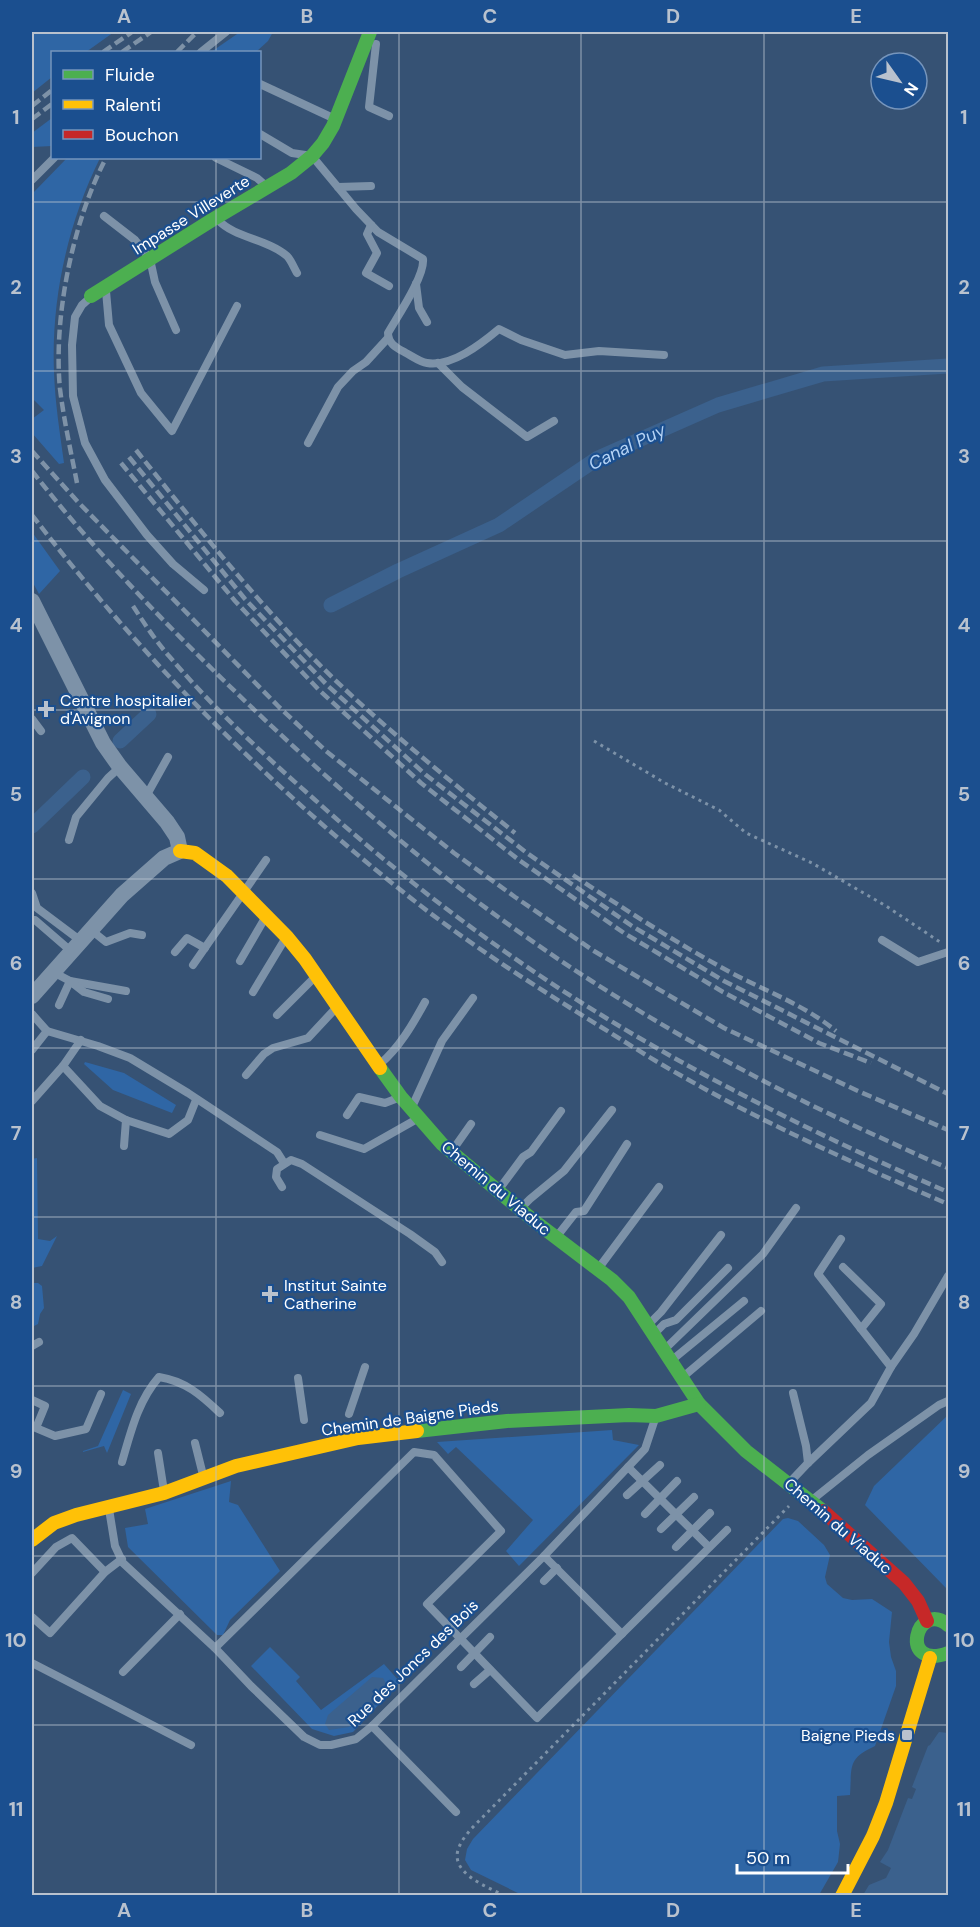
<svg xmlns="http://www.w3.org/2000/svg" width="980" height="1927" font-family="'DM Sans',sans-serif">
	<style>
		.green { fill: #2f66a5 }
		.water { fill: #3b618d }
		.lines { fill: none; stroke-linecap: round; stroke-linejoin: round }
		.canal { stroke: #3b618d; stroke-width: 15 }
		.path { stroke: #7d92a8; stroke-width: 3; stroke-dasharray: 3 4.5; stroke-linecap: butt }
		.lane { stroke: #7d92a8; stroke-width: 8 }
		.street { stroke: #7d92a8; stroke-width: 16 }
		.fast { stroke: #4caf50; stroke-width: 14 }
		.slow { stroke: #ffc107; stroke-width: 14 }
		.jam { stroke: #c62828; stroke-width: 14 }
		.rail { stroke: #7e92a7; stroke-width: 4.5; stroke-dasharray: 10 4.5; stroke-linecap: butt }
		.grid { fill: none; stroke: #b9c2ce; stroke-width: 1.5; stroke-opacity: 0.55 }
		.poi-dot { fill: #b9c2ce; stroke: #1b4f8f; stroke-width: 2 }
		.labels { text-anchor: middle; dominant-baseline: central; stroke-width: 4.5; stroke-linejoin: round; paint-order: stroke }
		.street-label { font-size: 16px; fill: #fff; stroke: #1b4f8f }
		.poi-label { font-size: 16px; fill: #fff; stroke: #1b4f8f; text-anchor: start }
		.water-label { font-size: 18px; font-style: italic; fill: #b5d3f5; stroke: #1b4f8f }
		.neatline { fill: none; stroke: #b9c2ce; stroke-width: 2 }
		.grid-label { font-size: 20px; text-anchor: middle; font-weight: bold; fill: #b9c2ce }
	</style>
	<rect width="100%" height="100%" fill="#365274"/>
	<g class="green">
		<path d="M33,32H114L86,52H52V77L32,93V33Z"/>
		<path d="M240,32H273L268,41L256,52H211Z"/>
		<path d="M52,118V146L32,147V133Z"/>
		<path d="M67,158H100C68,223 51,298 54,372C55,403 60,433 64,463L59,464L32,433V419L44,410L32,398V194Z"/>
		<path d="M32,532L60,571L39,594L32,581Z"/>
		<path d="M85,1062L124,1073L176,1105L172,1113L113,1090L84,1064Z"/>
		<path d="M37,1158L38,1239L50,1241L57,1236L42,1266L32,1268V1159Z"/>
		<path d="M32,1283H38L42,1286L44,1308L40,1314L38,1324L32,1327Z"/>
		<path d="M123,1390L131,1394L107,1453L104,1446L83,1452V1451L98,1446Z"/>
		<path d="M948,1415V1583L946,1588L865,1505L874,1486Z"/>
		<path d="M612,1430L613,1440L639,1445L519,1566L506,1551L533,1520L456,1447L448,1454L437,1442Z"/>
		<path d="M231,1481L229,1502L238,1505L280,1571L230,1620L223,1635H217L128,1547L125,1528L148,1524L145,1509Z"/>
		<path d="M788,1518L798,1521L824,1545L830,1555L825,1577L827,1584L843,1598L852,1600L872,1599L892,1612L889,1642L891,1657L896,1671V1686L875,1746C847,1759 852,1766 850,1795L837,1796V1831L840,1844L838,1862L819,1895H522L471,1870L465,1860L467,1849L473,1839L783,1519Z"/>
		<path d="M270,1647L300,1677L296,1681L321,1710L384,1664L400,1682L353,1732L334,1736L312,1729L251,1666Z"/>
	</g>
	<g class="water">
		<path d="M372,1677L383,1678L388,1687L381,1699L349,1727L329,1730L325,1724L328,1715Z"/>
		<path d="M939,1732L948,1733V1895H863L869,1885L886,1878L891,1868L880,1862L888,1850L908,1798L912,1799L916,1789L912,1787L928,1746L930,1745Z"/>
	</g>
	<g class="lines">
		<g class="canal">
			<path d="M331,605L398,571L499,525L598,458L718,405L823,374L948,366"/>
			<path d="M120,741L149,714"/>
			<path d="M32,826L83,777"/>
		</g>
		<g class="path">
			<path d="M594,741L665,783L719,810L746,833L812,863L886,906L940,942"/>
			<path d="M505,1896C486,1886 446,1872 460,1845C462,1840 467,1834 471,1829L789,1506"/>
		</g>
		<g class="lane">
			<path d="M376,44L369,107L389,116"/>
			<path d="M201,52L226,32"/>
			<path d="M260,84L333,118"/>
			<path d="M260,134L292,153L312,156L356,209L378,232L423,259C425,276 397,317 388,333C388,344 397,348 406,353C412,356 420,362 427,363C452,367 481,344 499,329L521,340L565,355L599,351L664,355"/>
			<path d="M216,158L257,178L265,185"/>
			<path d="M32,180L54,158"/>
			<path d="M338,187L371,186"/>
			<path d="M104,216L135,240L150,259L155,282L176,330"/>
			<path d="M218,220C235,238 267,239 287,256C291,260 294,268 297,273"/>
			<path d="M371,225L367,234L377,253L366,273L389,286"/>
			<path d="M416,284L419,308L427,322"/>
			<path d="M106,291L109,325L141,393L172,431L237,306"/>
			<path d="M91,297L82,305L75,317L72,345L73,396L85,443L105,480L147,535L173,564L204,590"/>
			<path d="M438,363L462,387L527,437L554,421"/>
			<path d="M308,443L338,387L353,371L366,362L388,338"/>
			<path d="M32,719L41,731"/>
			<path d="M143,794L149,791L168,757"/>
			<path d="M69,840L76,817L108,778L120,767"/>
			<path d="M32,893L37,908L81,941"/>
			<path d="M32,920H35L72,952"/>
			<path d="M91,930L106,942L130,933L142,935"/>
			<path d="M882,940L918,962L948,952"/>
			<path d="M175,952L187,938L205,948"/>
			<path d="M240,961L265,918"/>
			<path d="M193,965L266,860"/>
			<path d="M53,972L70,981L126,991"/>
			<path d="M253,992L285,939"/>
			<path d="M59,1005L70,981L84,992L108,999"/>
			<path d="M32,1014L47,1031"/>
			<path d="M277,1015L315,977"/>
			<path d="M32,1050L47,1031L98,1046L130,1058L188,1093L277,1152L284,1163"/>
			<path d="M380,1064C399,1048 413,1024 425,1002"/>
			<path d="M63,1066L100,1106L126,1120L169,1134L188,1120L196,1100"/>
			<path d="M246,1075L264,1054L273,1048L308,1038L336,1008"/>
			<path d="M32,1101L63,1066L81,1040"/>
			<path d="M412,1107L442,1041L473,998"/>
			<path d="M347,1115L359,1097L385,1103L398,1098"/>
			<path d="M320,1135L364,1149L417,1119"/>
			<path d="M124,1146L126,1120"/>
			<path d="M452,1151L471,1124"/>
			<path d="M282,1187L276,1177L277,1169L291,1160L302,1164L410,1234L435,1252L442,1262"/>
			<path d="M500,1188L523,1157L531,1152L561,1111"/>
			<path d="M521,1208L530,1199L564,1171L612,1110"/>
			<path d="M558,1235L576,1212L584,1211L627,1144"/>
			<path d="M843,1267L881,1304L861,1329"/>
			<path d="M598,1269L659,1187"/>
			<path d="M649,1324L661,1312L721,1235"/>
			<path d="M655,1333L664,1324L676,1320L728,1268"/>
			<path d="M32,1346L39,1342"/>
			<path d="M666,1348L763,1254L796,1208"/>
			<path d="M672,1360L744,1301"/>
			<path d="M891,1367L914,1334L948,1276"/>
			<path d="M684,1376L761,1311"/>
			<path d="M298,1378L304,1420"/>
			<path d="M793,1393L806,1446L808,1463"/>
			<path d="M32,1400L45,1406L36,1428L55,1436L86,1429L101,1394"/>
			<path d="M349,1414L365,1367"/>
			<path d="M195,1443L203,1475"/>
			<path d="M158,1453L164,1491"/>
			<path d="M122,1462C131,1431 138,1401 159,1377C185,1381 201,1395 220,1413"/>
			<path d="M628,1467L709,1547"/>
			<path d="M790,1482L808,1463L871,1403L891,1367L818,1274L841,1239"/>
			<path d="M627,1495L660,1465"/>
			<path d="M812,1500L868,1455L939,1405L948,1401"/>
			<path d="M109,1509L115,1546L123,1563L215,1648L251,1686L304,1737L320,1745H331L356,1739L372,1726L544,1556L645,1449L655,1419"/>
			<path d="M645,1514L677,1481"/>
			<path d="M661,1529L694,1497"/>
			<path d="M676,1547L710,1513"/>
			<path d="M544,1556L622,1634"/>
			<path d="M32,1573L56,1547L72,1538L105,1572"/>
			<path d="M544,1581L557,1568"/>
			<path d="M32,1617L50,1633L105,1572L122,1559"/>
			<path d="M215,1648L414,1452L434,1455L501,1531L427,1604L537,1718L727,1530"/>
			<path d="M32,1663L191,1745"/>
			<path d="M461,1667L490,1637"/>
			<path d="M123,1672L180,1614"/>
			<path d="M474,1684L490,1670"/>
			<path d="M372,1726L456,1812"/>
		</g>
		<path class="street" d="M32,601L103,743L120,767L167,822L177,837L180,851L164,858L122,895L32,996"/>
		<g class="fast">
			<path d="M91,296L212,220L291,173L312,156L323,143L333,126L370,32"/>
			<path d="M380,1068L401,1097L442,1144L533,1220L612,1280L629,1297L699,1404L746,1451L823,1511"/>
			<path d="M417,1431L507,1421L629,1415L656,1416L699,1404"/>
			<path d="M948,1625C916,1599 898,1671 948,1653"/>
		</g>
		<g class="slow">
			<path d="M180,851L195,853L227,876L287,937L305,959L380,1068"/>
			<path d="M32,1540L54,1523L76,1515L164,1493L236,1466L358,1438L417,1431"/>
			<path d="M842,1896L873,1836L886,1803L930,1658"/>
		</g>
		<path class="jam" d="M823,1511L904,1583L918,1601L927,1621"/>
		<g class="rail">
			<path d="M103,52L132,32"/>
			<path d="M122,52L151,32"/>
			<path d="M177,52L197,32"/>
			<path d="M32,106L52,90"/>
			<path d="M32,119L52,104"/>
			<path d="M136,450C199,529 262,609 335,680C392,734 454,784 515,833"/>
			<path d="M32,451L78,502L279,707L326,751L454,853L515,897L594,951L724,1028L858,1091L948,1130"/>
			<path d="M129,457L245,599L327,685L426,775L527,853L632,926L724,981L948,1094"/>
			<path d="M121,463L235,601L319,690L421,783L519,860L624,933L723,992L819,1043L871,1063"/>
			<path d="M32,471C97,554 170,629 246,702C306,759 366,813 430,865C564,972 713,1061 868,1132C895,1144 921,1157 948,1168"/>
			<path d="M77,483C71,452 64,421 60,389C53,317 73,221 106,158"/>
			<path d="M32,515C143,660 273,790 417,903C475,948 538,988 601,1027C627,1043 653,1060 680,1075C767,1125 858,1165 948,1204"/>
			<path d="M133,606C144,623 155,640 169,656C213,708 263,754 314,799C385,863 460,922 539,975C667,1061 807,1131 948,1192"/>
			<path d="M573,875C624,909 675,942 728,971C765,991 803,1004 836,1031"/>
		</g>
	</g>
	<path class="grid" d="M216,32V52M399,32V1896M581,32V1896M764,32V1896M216,158V1896M32,202H948M32,371H948M32,541H948M32,710H948M32,879H948M32,1048H948M32,1217H948M32,1386H948M32,1556H948M32,1725H948"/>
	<g class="poi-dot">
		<path d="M43 700h6v6h6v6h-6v6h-6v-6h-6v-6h6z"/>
		<path d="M267 1285h6v6h6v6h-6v6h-6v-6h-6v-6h6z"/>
		<rect x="901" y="1729" width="12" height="12" rx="3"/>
	</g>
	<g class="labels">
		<g class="street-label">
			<text transform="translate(191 215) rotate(-32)">Impasse Villeverte</text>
			<text transform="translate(496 1188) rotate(40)">Chemin du Viaduc</text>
			<text transform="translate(410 1418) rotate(-8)">Chemin de Baigne Pieds</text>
			<text transform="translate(838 1526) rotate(41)">Chemin du Viaduc</text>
			<text transform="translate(413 1663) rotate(-44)">Rue des Joncs des Bois</text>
		</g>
		<g class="poi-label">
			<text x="60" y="700">Centre hospitalier<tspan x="60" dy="18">d'Avignon</tspan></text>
			<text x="284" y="1285">Institut Sainte<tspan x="284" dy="18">Catherine</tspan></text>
			<text x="895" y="1735" text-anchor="end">Baigne Pieds</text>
		</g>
		<g class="water-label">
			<text transform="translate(627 447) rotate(-26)">Canal Puy</text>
		</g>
	</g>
	<rect width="980" height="1927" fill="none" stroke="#1b4f8f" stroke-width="66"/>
	<rect x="51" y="51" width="210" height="108" fill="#1b4f8f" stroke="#7695bc" stroke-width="1.5"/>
	<rect x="63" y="70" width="30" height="9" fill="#4caf50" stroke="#7695bc" stroke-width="1.5"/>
	<text x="105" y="81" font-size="18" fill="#ffffff">Fluide</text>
	<rect x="63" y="100" width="30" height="9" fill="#ffc107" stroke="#7695bc" stroke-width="1.5"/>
	<text x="105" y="111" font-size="18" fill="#ffffff">Ralenti</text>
	<rect x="63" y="130" width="30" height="9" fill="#c62828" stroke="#7695bc" stroke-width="1.5"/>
	<text x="105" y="141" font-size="18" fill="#ffffff">Bouchon</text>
	<g transform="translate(899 81) rotate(124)"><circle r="28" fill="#1b4f8f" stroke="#7695bc" stroke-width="1.5"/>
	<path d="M0-4.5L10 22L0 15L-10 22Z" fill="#b9c2ce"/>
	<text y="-9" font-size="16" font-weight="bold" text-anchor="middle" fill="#ffffff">N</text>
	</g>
	<path d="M737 1864v9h111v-9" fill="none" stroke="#ffffff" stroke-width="3"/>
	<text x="746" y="1864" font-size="18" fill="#ffffff" stroke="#1b4f8f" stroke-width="4.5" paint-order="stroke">50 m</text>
	<rect x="33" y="33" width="914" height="1861" class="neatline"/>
	<g class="grid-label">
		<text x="124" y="23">A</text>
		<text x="307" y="23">B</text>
		<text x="490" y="23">C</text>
		<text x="673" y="23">D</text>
		<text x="856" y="23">E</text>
		<text x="16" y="124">1</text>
		<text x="964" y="124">1</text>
		<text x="16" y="294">2</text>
		<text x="964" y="294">2</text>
		<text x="16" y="463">3</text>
		<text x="964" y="463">3</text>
		<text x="16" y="632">4</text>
		<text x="964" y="632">4</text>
		<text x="16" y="801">5</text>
		<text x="964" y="801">5</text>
		<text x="16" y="970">6</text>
		<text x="964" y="970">6</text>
		<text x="16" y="1140">7</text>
		<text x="964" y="1140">7</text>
		<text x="16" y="1309">8</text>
		<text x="964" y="1309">8</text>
		<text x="16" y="1478">9</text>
		<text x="964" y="1478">9</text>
		<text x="16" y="1647">10</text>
		<text x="964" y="1647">10</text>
		<text x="16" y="1816">11</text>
		<text x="964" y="1816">11</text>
		<text x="124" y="1917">A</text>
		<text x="307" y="1917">B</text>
		<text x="490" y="1917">C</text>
		<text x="673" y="1917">D</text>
		<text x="856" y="1917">E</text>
	</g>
</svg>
